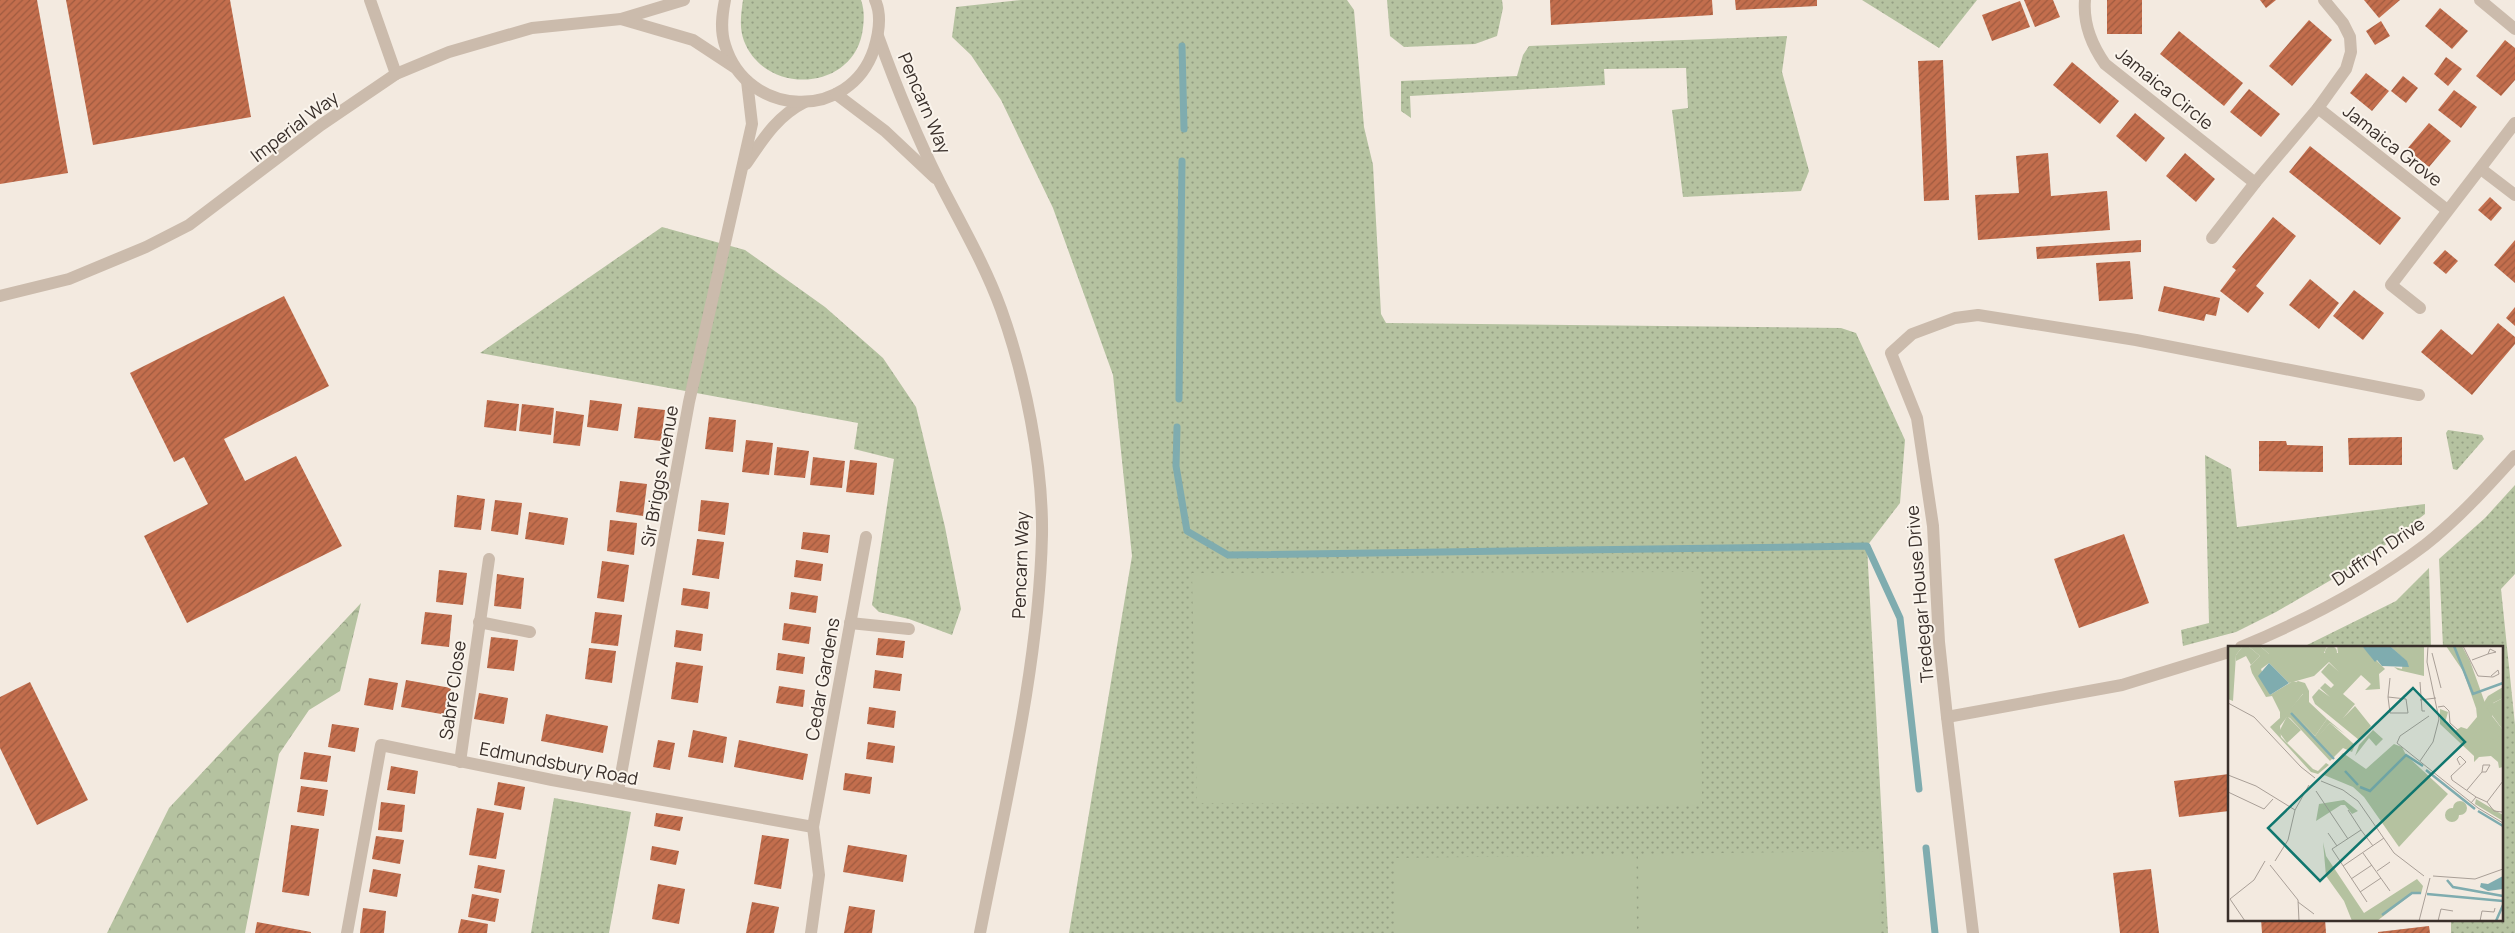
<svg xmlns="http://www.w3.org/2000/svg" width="2515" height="933" font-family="Manrope,sans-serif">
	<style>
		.green { fill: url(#green-dots) }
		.forest { fill: url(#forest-crowns) }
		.pitch { fill: #b5c2a0 }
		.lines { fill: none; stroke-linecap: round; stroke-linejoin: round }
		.stream { stroke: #7facaf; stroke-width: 7 }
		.building { fill: url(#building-hatch) }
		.minor { stroke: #cbbbac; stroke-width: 12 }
		.tertiary { stroke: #cbbbac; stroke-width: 12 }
		.labels { text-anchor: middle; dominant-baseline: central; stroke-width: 4; stroke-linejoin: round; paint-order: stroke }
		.street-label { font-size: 18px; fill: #392f2a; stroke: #faf4ec }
		.inset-river { fill: none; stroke: #7facaf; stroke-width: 2.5 }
		.inset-road { fill: none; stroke: #a99f97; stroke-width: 1 }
		.view { fill: #0f766e; fill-opacity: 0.15; stroke: #0f766e; stroke-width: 2.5 }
		.inset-edge { fill: none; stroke: #392f2a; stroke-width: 2.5 }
	</style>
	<defs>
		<pattern id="green-dots" width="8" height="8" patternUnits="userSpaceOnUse" patternTransform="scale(1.25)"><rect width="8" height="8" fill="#b5c2a0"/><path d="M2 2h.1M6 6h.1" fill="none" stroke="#949e83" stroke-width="1.8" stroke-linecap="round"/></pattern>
		<pattern id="forest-crowns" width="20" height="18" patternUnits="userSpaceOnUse" patternTransform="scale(1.25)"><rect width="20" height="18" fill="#b5c2a0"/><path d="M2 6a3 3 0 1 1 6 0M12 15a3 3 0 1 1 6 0" fill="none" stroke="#949e83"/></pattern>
		<pattern id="building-hatch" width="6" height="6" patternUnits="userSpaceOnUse" patternTransform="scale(1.25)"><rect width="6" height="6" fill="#c36e4d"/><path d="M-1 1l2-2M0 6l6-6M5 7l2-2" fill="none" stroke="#9f5b40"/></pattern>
	</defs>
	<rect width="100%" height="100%" fill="#f3eae0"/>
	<g class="green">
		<path d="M743,0H861C865,11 864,23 862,34C850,92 765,95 744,41C739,28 741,14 743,0Z"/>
		<path d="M1021,0H1347L1354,10L1364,127L1373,165L1381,314L1386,323L1841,328L1856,333L1905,440L1900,503L1867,546L1888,933H1069L1132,556L1113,375L1053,208L1001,100L971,55L952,37L956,7Z"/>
		<path d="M1387,0H1502L1503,8L1497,36L1475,44L1404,47L1390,36Z"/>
		<path d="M1862,0H1977L1939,48Z"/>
		<path d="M1787,36L1782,72L1809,171L1801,191L1683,197L1672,110L1688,108L1686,68L1604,69L1605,85L1410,96L1411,118L1401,111V81L1517,76L1523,55L1529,46Z"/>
		<path d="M662,227L745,250L825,307L883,358L916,407L945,527L961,609L952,635L909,619L879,612L872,605L894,459L854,449L858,423L480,353Z"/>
		<path d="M2448,430L2482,435L2484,439L2457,470L2453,469L2446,433Z"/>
		<path d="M2205,455L2231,469L2237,527L2425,504V514L2367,559L2276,612L2236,632L2183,646L2181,630L2209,623Z"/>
		<path d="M2515,485V574L2501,589L2515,725V933H2451V919H2501V647H2443L2439,559L2485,518Z"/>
		<path d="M2429,568L2431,647H2303L2396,601Z"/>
		<path d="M554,798L631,812L609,933H531Z"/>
	</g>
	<path class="forest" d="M361,603L340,691L309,710L279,754L245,933H107L169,808Z"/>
	<g class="pitch">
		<path d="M1700,572L1702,806L1197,803L1192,573Z"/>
		<path d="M1879,851L1880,933H1639L1638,854Z"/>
		<path d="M1636,855L1637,933H1395L1394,858Z"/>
	</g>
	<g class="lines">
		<g class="stream">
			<path d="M1182,46L1184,129"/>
			<path d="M1179,399L1182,161"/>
			<path d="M1177,427L1176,466L1187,531L1228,555L1867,546L1900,618L1919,789"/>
			<path d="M1926,848L1935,933"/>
		</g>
	</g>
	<g class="building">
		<path d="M0,0H37L68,173L0,184Z"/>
		<path d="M66,0H230L251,117L93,145Z"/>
		<path d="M1550,0H1712L1713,15L1551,25Z"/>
		<path d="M1735,0H1817V6L1736,10Z"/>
		<path d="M2024,0H2053L2060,17L2035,27Z"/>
		<rect x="2107" y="0" width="35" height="34"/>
		<path d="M2260,0H2276L2266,8Z"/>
		<path d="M2364,0H2400L2379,18Z"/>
		<path d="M2020,1L2030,27L1992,41L1982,15Z"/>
		<path d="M2440,8L2468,31L2452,49L2425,26Z"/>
		<path d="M2309,20L2332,40L2292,86L2269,66Z"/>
		<path d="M2381,21L2390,36L2375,45L2366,31Z"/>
		<path d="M2179,31L2243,83L2224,106L2160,54Z"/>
		<path d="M2505,40L2515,48V80L2501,96L2476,76Z"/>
		<path d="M2446,57L2462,69L2448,86L2434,74Z"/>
		<path d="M1943,60L1949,200L1924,201L1918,61Z"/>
		<path d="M2072,62L2119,101L2100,124L2053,85Z"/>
		<path d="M2366,73L2389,91L2372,111L2350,93Z"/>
		<path d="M2403,76L2418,88L2406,103L2391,91Z"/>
		<path d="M2249,89L2280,114L2261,137L2230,112Z"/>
		<path d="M2454,90L2477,107L2461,128L2438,110Z"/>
		<path d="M2135,113L2165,138L2146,162L2116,136Z"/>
		<path d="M2429,123L2451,141L2429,167L2407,149Z"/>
		<path d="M2310,146L2401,218L2380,245L2289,172Z"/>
		<path d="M2048,153L2051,196L2107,191L2110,230L1978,240L1975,195L2019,193L2016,156Z"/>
		<path d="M2185,153L2215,179L2196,202L2166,176Z"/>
		<path d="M2490,197L2502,208L2491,221L2478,210Z"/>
		<path d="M2273,217L2296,236L2256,286L2264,293L2248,313L2220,291L2236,270L2232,267Z"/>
		<path d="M2141,240V252L2037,259L2036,247Z"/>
		<path d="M2515,240V283L2494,265Z"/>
		<path d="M2445,250L2458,261L2446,274L2433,263Z"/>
		<path d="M2130,261L2133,299L2099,301L2096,263Z"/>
		<path d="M2310,279L2339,303L2319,329L2289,305Z"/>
		<path d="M2164,286L2220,298L2216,316L2206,314L2204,321L2158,311Z"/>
		<path d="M2354,290L2384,313L2363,340L2333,316Z"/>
		<path d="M284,296L329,386L224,439L245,481L296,456L342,546L187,623L144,536L208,504L184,457L174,462L130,373Z"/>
		<path d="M2515,307V326L2506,318Z"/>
		<path d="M2498,323L2515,337V344L2472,395L2421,352L2441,329L2472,355Z"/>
		<path d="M487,400L519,404L516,431L484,427Z"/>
		<path d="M590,400L622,404L618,431L587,427Z"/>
		<path d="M522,404L554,408L551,435L519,431Z"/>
		<path d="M638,407L665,410L661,441L634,438Z"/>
		<path d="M556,411L584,415L580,446L553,443Z"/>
		<path d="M709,417L736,420L733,452L705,449Z"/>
		<path d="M2402,437V465H2349L2348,438Z"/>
		<path d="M746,440L773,443L769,475L742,472Z"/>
		<path d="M2259,441H2286L2287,445L2323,446V472L2259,471Z"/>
		<path d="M777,447L809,451L805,478L774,475Z"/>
		<path d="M813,457L845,461L842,488L810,485Z"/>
		<path d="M850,460L877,463L874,495L846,492Z"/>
		<path d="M620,481L647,484L643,516L616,512Z"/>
		<path d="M457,495L485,499L481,530L454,527Z"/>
		<path d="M495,500L522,503L518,535L491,531Z"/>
		<path d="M701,500L729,503L725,535L698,531Z"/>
		<path d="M529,512L568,518L564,545L525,539Z"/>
		<path d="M610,520L637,523L634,555L607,551Z"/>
		<path d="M803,532L830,535L828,553L801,549Z"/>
		<path d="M2124,534L2149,603L2079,628L2054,559Z"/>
		<path d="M697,539L724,542L719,579L692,575Z"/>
		<path d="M796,560L823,564L821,581L794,577Z"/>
		<path d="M602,561L629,565L624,602L597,598Z"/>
		<path d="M439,570L467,573L463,605L436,602Z"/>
		<path d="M497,574L524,578L521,609L494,606Z"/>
		<path d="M683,588L710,592L708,609L681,605Z"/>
		<path d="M791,592L818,596L816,613L789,609Z"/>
		<path d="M425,612L452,615L449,647L421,644Z"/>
		<path d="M595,612L622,615L618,646L591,643Z"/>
		<path d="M784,623L811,627L809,644L782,640Z"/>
		<path d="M676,630L703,634L701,651L674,647Z"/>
		<path d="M491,637L518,640L514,671L487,668Z"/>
		<path d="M878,638L905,641L903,658L876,655Z"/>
		<path d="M589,648L616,651L612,683L585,679Z"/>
		<path d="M778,653L805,657L803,674L776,670Z"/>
		<path d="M676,662L703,666L698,703L671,699Z"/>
		<path d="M875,670L902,674L900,691L873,688Z"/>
		<path d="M369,678L398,683L393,710L364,705Z"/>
		<path d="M406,680L451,688L447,715L401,707Z"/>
		<path d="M30,682L88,800L37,825L0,748V697Z"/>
		<path d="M779,686L805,690L803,707L776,703Z"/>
		<path d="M479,693L508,698L504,724L474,719Z"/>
		<path d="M869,707L896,711L894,728L867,724Z"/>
		<path d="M546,714L608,726L603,753L541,741Z"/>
		<path d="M332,724L359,728L355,752L328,747Z"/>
		<path d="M693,730L727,737L723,763L688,757Z"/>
		<path d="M658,740L675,743L670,770L653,767Z"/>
		<path d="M739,740L808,754L803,780L734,767Z"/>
		<path d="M868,742L895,746L893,763L866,759Z"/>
		<path d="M304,752L331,756L327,782L300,779Z"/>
		<path d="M391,766L418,771L415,794L387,790Z"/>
		<path d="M845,773L872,777L870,794L843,790Z"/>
		<path d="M2229,774V811L2179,817L2174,781Z"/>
		<path d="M498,782L525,787L521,810L494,805Z"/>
		<path d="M301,786L328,790L324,816L297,812Z"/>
		<path d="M381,802L405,805L402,832L378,830Z"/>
		<path d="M477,808L504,813L496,859L469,855Z"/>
		<path d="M656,813L683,817L680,831L654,826Z"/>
		<path d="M291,825L319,829L309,896L282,892Z"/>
		<path d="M762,835L789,839L781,889L754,884Z"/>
		<path d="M376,836L404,840L400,864L372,859Z"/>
		<path d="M848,845L907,855L903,882L843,872Z"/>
		<path d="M652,846L679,851L676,865L650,860Z"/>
		<path d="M478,865L505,870L501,893L474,888Z"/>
		<path d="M373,869L401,874L397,897L369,892Z"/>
		<path d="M2151,869L2159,933H2120L2113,873Z"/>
		<path d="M658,884L685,889L679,924L652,919Z"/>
		<path d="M472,894L499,899L495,922L468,917Z"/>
		<path d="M752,902L779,907L774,933H746Z"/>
		<path d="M849,906L875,910L872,933H844Z"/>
		<path d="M363,908L386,911L384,933H360Z"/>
		<path d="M461,919L488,924L487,933H458Z"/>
		<path d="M2261,919H2325L2326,933H2262Z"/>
		<path d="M257,922L311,932V933H255Z"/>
		<path d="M2429,926L2430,933H2378V932Z"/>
	</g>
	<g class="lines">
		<g class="minor">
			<path d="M370,0L396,74"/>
			<path d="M2085,0C2083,24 2091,44 2105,64L2255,183L2318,108L2346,69L2351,52L2350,37L2343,23L2324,0"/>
			<path d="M2480,0L2515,29"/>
			<path d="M2318,108L2447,210"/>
			<path d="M746,164C763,139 777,116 805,102"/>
			<path d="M2481,169L2515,195"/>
			<path d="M2212,238L2255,183"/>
			<path d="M2420,308L2391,285L2515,123"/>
			<path d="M479,622L530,632"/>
			<path d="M850,623L909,629"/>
			<path d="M1947,717L1939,642L1933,526L1917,418L1891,353L1912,334L1955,318L1978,315L2136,340L2419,395"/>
			<path d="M460,762L489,559"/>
			<path d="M618,791L689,402L752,124L747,81"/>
			<path d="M813,827L866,537"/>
			<path d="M347,933L381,745L552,780L813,827L819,875L811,933"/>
		</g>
		<g class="tertiary">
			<path d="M725,0C722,15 720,30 725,45C747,118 850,122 874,49C879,33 882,15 875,0"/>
			<path d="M621,19L693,40L734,67"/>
			<path d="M878,36C896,86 916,135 940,183C961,224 985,265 1001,309C1025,376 1043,464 1042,535C1039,666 1005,804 980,933"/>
			<path d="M836,94L885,131L935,178"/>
			<path d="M0,296L69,279L146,247L189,225L321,125L396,74L449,52L532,28L621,19L684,0"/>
			<path d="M2241,647C2304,621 2371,586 2425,545C2458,519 2487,487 2515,456"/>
			<path d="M1973,933L1947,717L2122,685L2229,652"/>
		</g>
	</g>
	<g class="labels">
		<g class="street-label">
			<text transform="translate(2165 88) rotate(39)">Jamaica Circle</text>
			<text transform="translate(925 103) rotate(67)">Pencarn Way</text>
			<text transform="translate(294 126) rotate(-37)">Imperial Way</text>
			<text transform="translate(2393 145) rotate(38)">Jamaica Grove</text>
			<text transform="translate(659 476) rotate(-80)">Sir Briggs Avenue</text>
			<text transform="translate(2378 551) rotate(-34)">Duffryn Drive</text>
			<text transform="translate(1020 565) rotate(-88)">Pencarn Way</text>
			<text transform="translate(1919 594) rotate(-95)">Tredegar House Drive</text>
			<text transform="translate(822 679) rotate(-80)">Cedar Gardens</text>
			<text transform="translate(452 690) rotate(-82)">Sabre Close</text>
			<text transform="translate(559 763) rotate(11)">Edmundsbury Road</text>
		</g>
	</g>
	<g transform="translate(2228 646)">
		<rect width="275" height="275" fill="#f3eae0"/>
		<path d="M15,0H20L32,10L23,19L18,10L8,15V9ZM32,0H99L96,7H110L109,0H134L157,23L151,28L152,43L137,44L143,38L133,29L115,48L127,58L115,72L127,60L143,80L131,94L87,58L84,51L91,43L102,51L92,42L97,37L103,42L106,39L93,26L101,17L111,26L101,16L86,30L61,37L41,17V8ZM70,35L77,37L81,45V56L99,73L87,90L62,63L75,48L68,36ZM275,41V52L265,57L264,70L275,84V121L271,122L270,116L263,110L251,111L246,116V110L212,78V63L220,66L217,77L227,85L233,81L239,83L249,71L248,61H253L260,50ZM59,70L73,84L59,97L51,86ZM102,77L127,99L124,106L115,102L106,111L88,92ZM145,84L155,93L148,100L141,92L127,110L131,99ZM166,98L174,101L178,109L220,148L171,201L136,151L125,141L96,129L115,107L138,123ZM248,153L275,169V175L247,158ZM116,154L130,165L124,168L117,159H113L88,175L91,158Z" fill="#b5c2a0"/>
		<path d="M97 6a6 6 0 1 1 12 0a6 6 0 1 1-12 0ZM0,0H15L8,9L5,55L0,53ZM20,0H32L41,8V17L33,23L42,49L65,35L71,37L77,45L63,63L87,90L99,73L117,88L102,77L89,92L104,106L106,111L102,115L62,72L59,71L52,80L53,91L85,123L90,125L98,117L101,119L90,128L83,126L42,81L52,72V66L44,50L38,51L24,27L22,20L32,10ZM162,0H196V30L170,24L166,21L174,23L175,12ZM218,0H234L242,15L257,57L253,62H248L235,25ZM275,52V84L258,61ZM95,196L98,210L136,267L189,233L195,240L193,248H184L149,275H124L116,255L98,230Z" fill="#b5c2a0"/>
		<path d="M264,76L273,88L255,101L246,89ZM170,120L183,134L154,161L141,148ZM196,126L216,147L189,174L168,154ZM225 162a7 7 0 1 1 14 0a7 7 0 1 1-14 0ZM217 169a7 7 0 1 1 14 0a7 7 0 1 1-14 0Z" fill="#b5c2a0"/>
		<path d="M134,0H162L179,15L181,21L154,20L149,14L147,16ZM41,17L61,37L42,49L30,30ZM275,230V243L260,245L252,241L253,237L260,238Z" fill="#7facaf"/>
		<path class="inset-river" d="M226,0L245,48L275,37M63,67L106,113M198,124L247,163M117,125L130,139M132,141L142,145L178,109L195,120M250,165L275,180M219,234L225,241L275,250M199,248L275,255M154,269L184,247H193M268,275L275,259"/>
		<path class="inset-road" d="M235,0L250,30L265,31L271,28L270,24L263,30M204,7L213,42M244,14L260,8L262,3L268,6L260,8M192,36L194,65H197M160,51L178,53L180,67H162ZM160,51L162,32M192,54L208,52M0,57L26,71L73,121L87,132M210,61L216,60L221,65L222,77L230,84M201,70L172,90L169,97L250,162L275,177M192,115L205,96L211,73L199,16L200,0M232,119L229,113L232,110L238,116L223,130L224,134L248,151M0,129L28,140L67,164M93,135L115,144L130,155L166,207L196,230M239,144L254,126L255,119H262L258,126H254M88,145L120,193M0,146L36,163L45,153M259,156L275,135M243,157L248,151L259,156L266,165L274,166M120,164L133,184M100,187L109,200M135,207L162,245M47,215L60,194L67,164L81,139M42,219L70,254L71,275M115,220L156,192M149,225L162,216M205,230L247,233L275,223M123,233L144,219M132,246L153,232M70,256L86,268M139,256L104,203L133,184L145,200M17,275L2,253L26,234L37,215M191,275L202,232M210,275L213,263L225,265M252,275L254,265L266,266L267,262"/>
		<path class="view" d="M185,42L237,96L92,235L40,182Z"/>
		<rect width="275" height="275" class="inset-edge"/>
	</g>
</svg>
